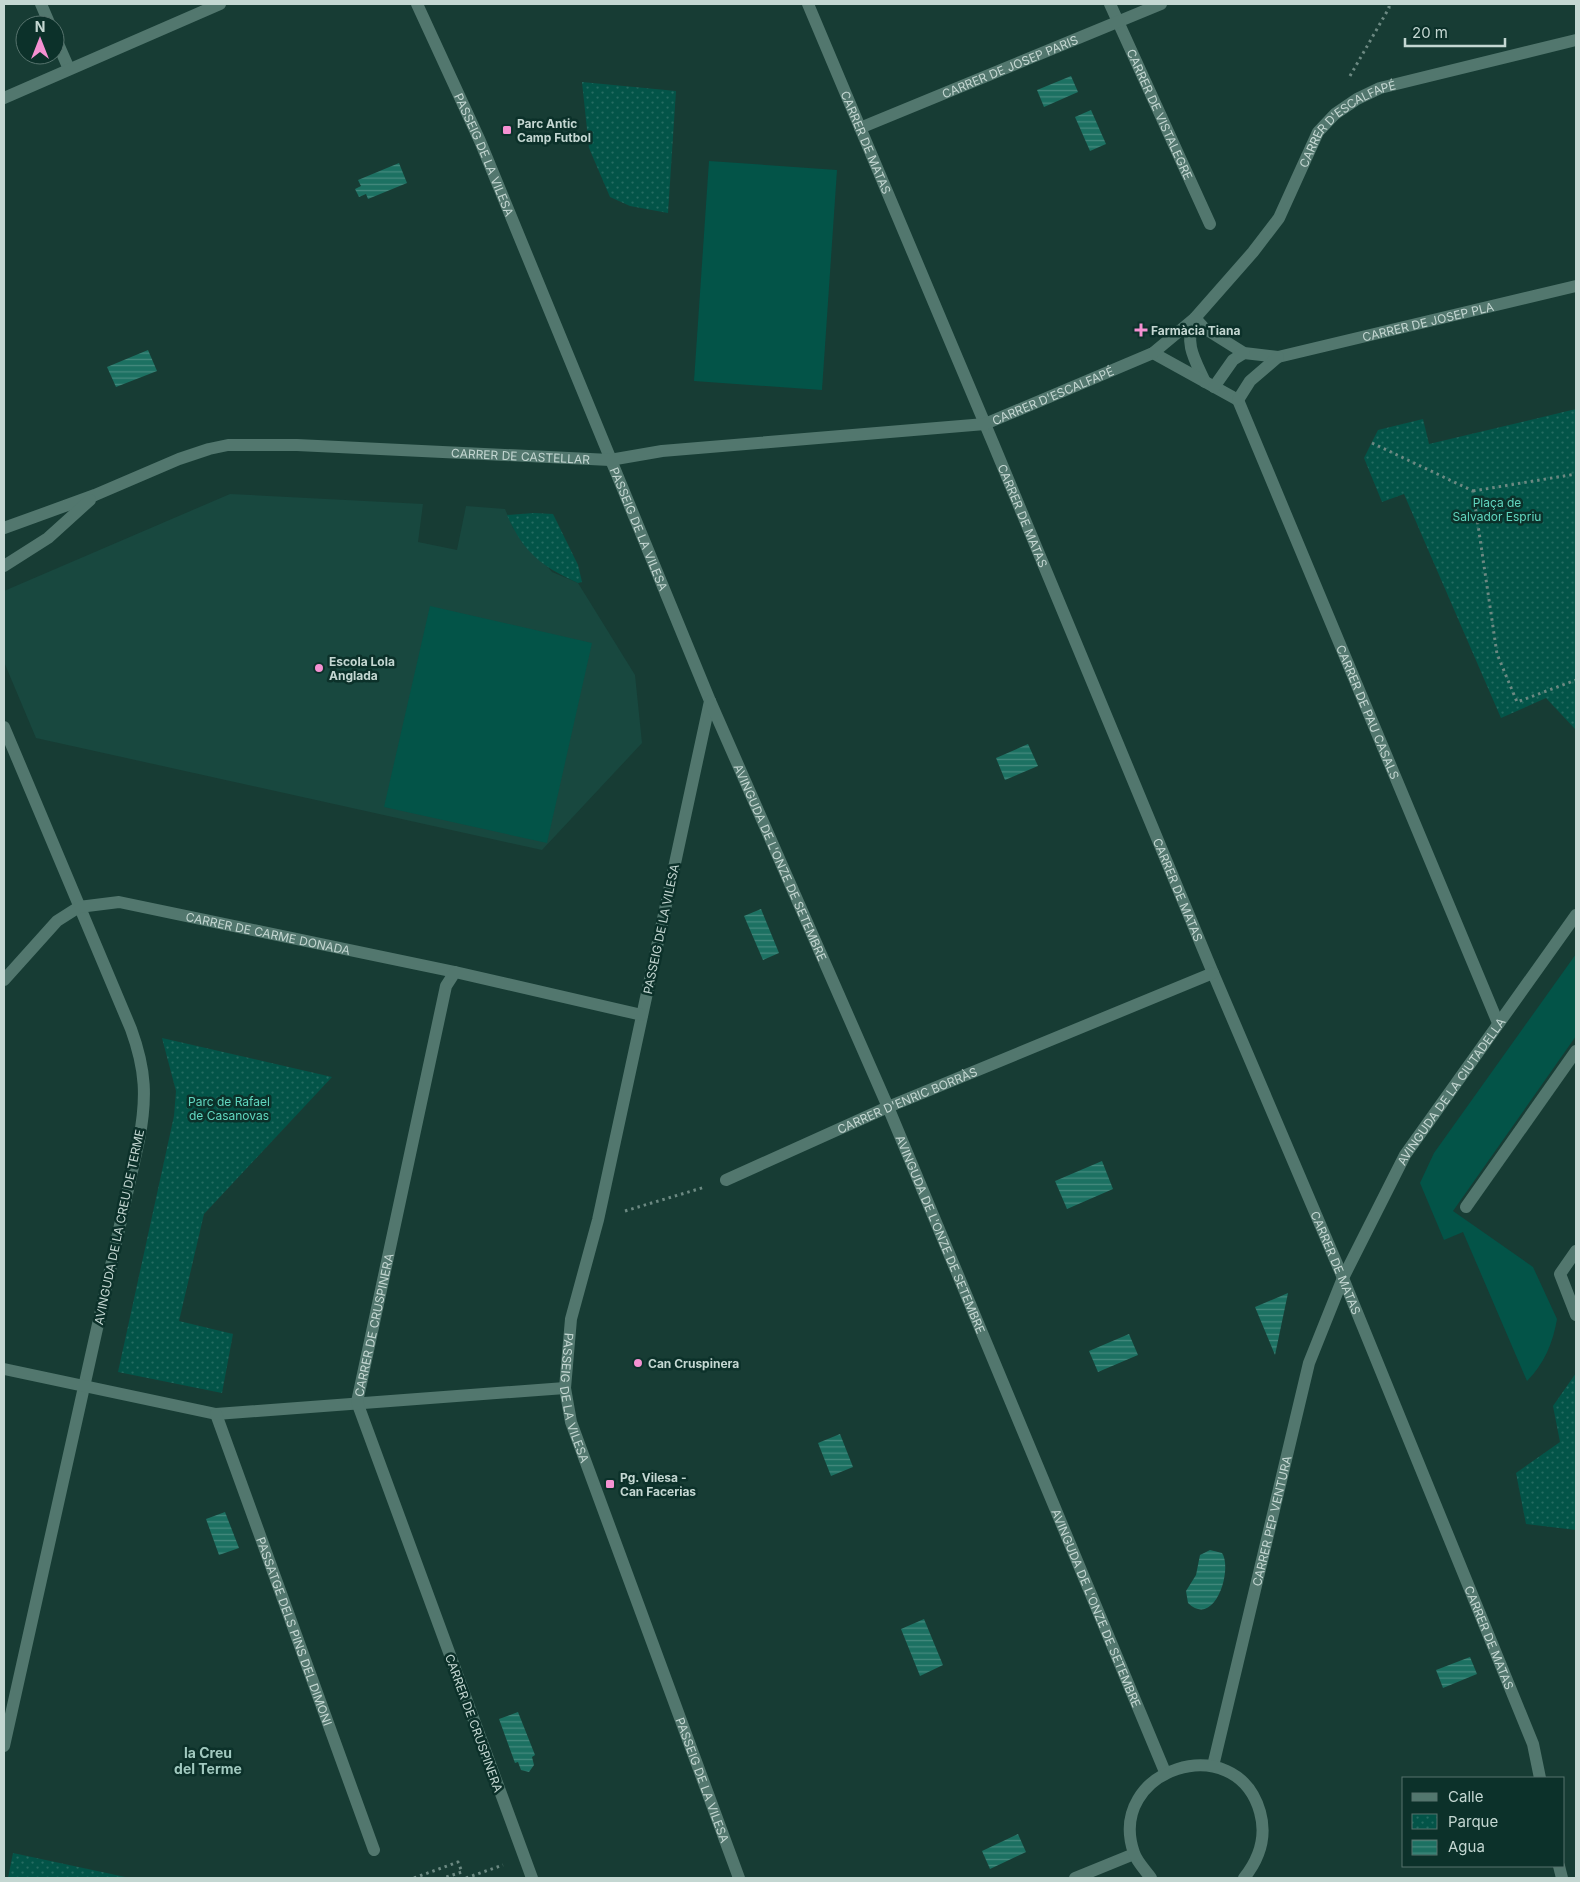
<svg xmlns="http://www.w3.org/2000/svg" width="1580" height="1882" font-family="Inter,sans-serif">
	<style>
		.built { fill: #18483f }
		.grass { fill: #035448 }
		.park { fill: url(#park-dots) }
		.water { fill: url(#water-rules) }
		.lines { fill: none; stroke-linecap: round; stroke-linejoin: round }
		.path { stroke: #6c8982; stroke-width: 3; stroke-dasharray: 2.5 4; stroke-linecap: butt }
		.minor { stroke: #52776e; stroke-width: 12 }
		.poi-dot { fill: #f591d2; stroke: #0c312a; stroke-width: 2 }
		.labels { text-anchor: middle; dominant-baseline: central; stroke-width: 5; stroke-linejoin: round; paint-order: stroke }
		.street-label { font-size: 12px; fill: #c4d7d2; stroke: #0c312a }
		.poi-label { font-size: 12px; font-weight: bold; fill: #c4d7d2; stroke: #0c312a; text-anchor: start }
		.park-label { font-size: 12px; fill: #61d6bf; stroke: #0c312a }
		.neighbourhood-label { font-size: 14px; font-weight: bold; fill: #a1c9bf; stroke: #0c312a }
	</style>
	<defs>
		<pattern id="park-dots" width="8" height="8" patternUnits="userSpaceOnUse" patternTransform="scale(1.25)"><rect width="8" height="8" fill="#035448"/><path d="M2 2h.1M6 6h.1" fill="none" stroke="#266c62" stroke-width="1.8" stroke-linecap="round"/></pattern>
		<pattern id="water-rules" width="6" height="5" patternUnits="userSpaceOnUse" patternTransform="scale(1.25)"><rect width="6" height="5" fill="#1c7162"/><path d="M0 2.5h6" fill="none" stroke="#468b7f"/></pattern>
	</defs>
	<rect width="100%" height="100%" fill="#173c34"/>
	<path class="built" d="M230,494L423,504L418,542L457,550L466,506L505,509L513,528L552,572L578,583L635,675L642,743L542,850L36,738L4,662V591Z"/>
	<g class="grass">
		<path d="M709,161L837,170L822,390L694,381Z"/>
		<path d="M430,606L592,643L547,843L384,807Z"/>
		<path d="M1576,954V1036L1453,1211L1533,1267L1557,1319C1553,1343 1544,1364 1527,1381L1463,1232L1444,1240L1420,1183L1434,1153Z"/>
	</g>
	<g class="park">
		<path d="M582,82L676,91L668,213L630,206L610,197L589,148Z"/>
		<path d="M1576,409V730L1546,698L1501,718L1404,494L1382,502L1364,458L1378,430L1423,419L1429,444Z"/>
		<path d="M534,513L553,514L578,565L582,582L578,583C542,567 523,552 507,515Z"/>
		<path d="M162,1038L332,1077L204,1214L179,1321L233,1334L222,1393L118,1372L174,1116L176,1091Z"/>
		<path d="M1576,1373V1530L1526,1524L1516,1473L1560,1442L1553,1406Z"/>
		<path d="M13,1853L130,1878H8Z"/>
	</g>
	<g class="water">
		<path d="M1071,76L1078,92L1044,107L1037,90Z"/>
		<path d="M1091,110L1106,144L1090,151L1075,117Z"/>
		<path d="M399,163L407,183L368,199L366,194L359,197L355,189L361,186L358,180Z"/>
		<path d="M148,350L157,371L116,387L107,367Z"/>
		<path d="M1028,744L1038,766L1005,780L996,758Z"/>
		<path d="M761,909L779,953L763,960L744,916Z"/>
		<path d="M1102,1161L1113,1189L1067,1209L1055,1181Z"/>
		<path d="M1288,1293L1275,1355L1255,1307Z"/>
		<path d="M1129,1334L1138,1355L1098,1372L1089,1351Z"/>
		<path d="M840,1434L853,1467L831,1476L818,1443Z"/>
		<path d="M225,1512L239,1548L219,1555L206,1519Z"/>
		<path d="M1210,1550L1222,1553C1233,1569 1215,1629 1188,1603L1186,1591L1196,1575L1200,1555Z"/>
		<path d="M924,1619L943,1665L920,1676L901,1629Z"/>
		<path d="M1470,1657L1477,1674L1443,1688L1436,1670Z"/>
		<path d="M518,1712L535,1755L532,1757L534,1765L529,1772L521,1770L518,1762L515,1763L499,1719Z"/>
		<path d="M1018,1834L1026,1852L990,1869L982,1851Z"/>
	</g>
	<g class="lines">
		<g class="path">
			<path d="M1350,76L1389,8V4"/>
			<path d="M1372,443L1473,491L1497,654L1517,702L1576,680"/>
			<path d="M1473,491L1576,474"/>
			<path d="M625,1211L705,1187"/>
			<path d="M414,1878L458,1862L462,1872L443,1878"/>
			<path d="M466,1878L503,1865"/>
		</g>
		<g class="minor">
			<path d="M41,4L50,25"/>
			<path id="s1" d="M417,4L480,141L710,701L598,1220L571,1319L565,1388L571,1422L739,1878"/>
			<path id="s2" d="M808,4L993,443L1213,973L1343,1278L1533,1744L1540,1778"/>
			<path id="s3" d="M1110,4L1210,224"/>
			<path d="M55,37L69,69"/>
			<path d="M4,98L220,4"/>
			<path id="s4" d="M860,128L1161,4"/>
			<path id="s5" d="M1195,318L1204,328L1244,353L1278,357L1576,286"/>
			<path d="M1194,320C1184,344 1195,360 1205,382"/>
			<path d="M1153,353L1238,400"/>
			<path d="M1214,387L1233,360L1244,353"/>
			<path id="s6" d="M1238,400L1498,1023"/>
			<path d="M1238,400L1250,381L1278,357"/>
			<path id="s7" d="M4,528L95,495L179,459L209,449L228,445H297L610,460L662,451L985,424L1153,353L1195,318L1253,252L1279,218L1318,132L1335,114L1357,99L1380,88L1576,40"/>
			<path d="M4,566L48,538L90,500"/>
			<path id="s8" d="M710,701L888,1107L1165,1772"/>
			<path d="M4,727L131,1029C146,1070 147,1098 139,1140L4,1746"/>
			<path id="s9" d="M4,980L57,921L79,907L119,902L455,972"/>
			<path id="s10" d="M726,1180L888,1107L1213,973"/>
			<path d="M1466,1207L1576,1051"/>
			<path d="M1576,1251L1560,1274L1576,1315"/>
			<path d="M4,1369L216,1414L565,1388"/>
			<path id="s11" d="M216,1414L374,1850"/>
			<path id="s12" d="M1213,1766L1309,1363L1343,1278L1405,1155L1576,915"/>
			<path d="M1559,1866L1562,1878"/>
			<path id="s13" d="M532,1878L357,1402L446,986L455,972L642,1015"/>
			<path d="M1075,1878L1134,1854"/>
			<path d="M1151,1878C1146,1871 1137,1862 1134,1853C1105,1769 1236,1727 1260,1812C1267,1837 1260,1858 1244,1878"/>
		</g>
	</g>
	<g class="poi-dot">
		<rect x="502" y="125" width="10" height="10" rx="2.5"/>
		<path d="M1138.5 322.5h5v5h5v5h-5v5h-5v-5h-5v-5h5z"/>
		<circle cx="319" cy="668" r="5"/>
		<circle cx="638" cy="1363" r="5"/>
		<rect x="605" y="1479" width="10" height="10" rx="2.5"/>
	</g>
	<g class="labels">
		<g class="street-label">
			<text stroke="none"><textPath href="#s4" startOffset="162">CARRER DE JOSEP PARIS</textPath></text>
			<text stroke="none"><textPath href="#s3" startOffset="121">CARRER DE VISTALEGRE</textPath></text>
			<text stroke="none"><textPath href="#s7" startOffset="1488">CARRER D'ESCALFAPÉ</textPath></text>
			<text stroke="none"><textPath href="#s2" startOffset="150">CARRER DE MATAS</textPath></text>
			<text stroke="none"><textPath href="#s1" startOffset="165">PASSEIG DE LA VILESA</textPath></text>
			<text stroke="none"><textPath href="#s5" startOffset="249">CARRER DE JOSEP PLA</textPath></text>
			<text stroke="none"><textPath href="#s7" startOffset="1072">CARRER D'ESCALFAPÉ</textPath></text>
			<text stroke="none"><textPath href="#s7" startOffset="532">CARRER DE CASTELLAR</textPath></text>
			<text stroke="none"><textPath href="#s2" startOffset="555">CARRER DE MATAS</textPath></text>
			<text stroke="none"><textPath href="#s1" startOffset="570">PASSEIG DE LA VILESA</textPath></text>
			<text stroke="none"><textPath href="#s6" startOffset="338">CARRER DE PAU CASALS</textPath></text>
			<text stroke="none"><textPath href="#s8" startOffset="176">AVINGUDA DE L'ONZE DE SETEMBRE</textPath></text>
			<text stroke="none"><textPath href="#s2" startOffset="960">CARRER DE MATAS</textPath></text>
			<text transform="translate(661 929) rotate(-78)">PASSEIG DE LA VILESA</text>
			<text stroke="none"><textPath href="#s9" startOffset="298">CARRER DE CARME DONADA</textPath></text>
			<text stroke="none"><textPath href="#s12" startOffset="722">AVINGUDA DE LA CIUTADELLA</textPath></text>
			<text stroke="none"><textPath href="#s10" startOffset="198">CARRER D'ENRIC BORRÀS</textPath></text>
			<text transform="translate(119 1227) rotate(-78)">AVINGUDA DE LA CREU DE TERME</text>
			<text stroke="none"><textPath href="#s8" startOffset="581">AVINGUDA DE L'ONZE DE SETEMBRE</textPath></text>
			<text stroke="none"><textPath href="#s2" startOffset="1365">CARRER DE MATAS</textPath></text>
			<text stroke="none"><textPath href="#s13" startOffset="586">CARRER DE CRUSPINERA</textPath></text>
			<text stroke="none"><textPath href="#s1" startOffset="1470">PASSEIG DE LA VILESA</textPath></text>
			<text stroke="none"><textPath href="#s12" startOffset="252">CARRER PEP VENTURA</textPath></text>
			<text stroke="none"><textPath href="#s8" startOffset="986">AVINGUDA DE L'ONZE DE SETEMBRE</textPath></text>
			<text stroke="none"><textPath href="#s11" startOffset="231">PASSATGE DELS PINS DEL DIMONI</textPath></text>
			<text stroke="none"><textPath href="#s2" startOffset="1770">CARRER DE MATAS</textPath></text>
			<text transform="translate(474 1723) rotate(70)">CARRER DE CRUSPINERA</text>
			<text stroke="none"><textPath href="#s1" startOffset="1875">PASSEIG DE LA VILESA</textPath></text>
		</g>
		<g class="poi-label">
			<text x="517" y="123">Parc Antic<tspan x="517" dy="14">Camp Futbol</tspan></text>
			<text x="1151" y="330">Farmàcia Tiana</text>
			<text x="329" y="661">Escola Lola<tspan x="329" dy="14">Anglada</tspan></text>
			<text x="648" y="1363">Can Cruspinera</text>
			<text x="620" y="1477">Pg. Vilesa -<tspan x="620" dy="14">Can Facerias</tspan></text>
		</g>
		<g class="park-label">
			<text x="1497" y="502">Plaça de<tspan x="1497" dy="14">Salvador Espriu</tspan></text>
			<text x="229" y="1101">Parc de Rafael<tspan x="229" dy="14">de Casanovas</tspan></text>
		</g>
		<g class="neighbourhood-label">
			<text x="208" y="1752">la Creu<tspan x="208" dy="16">del Terme</tspan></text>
		</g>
	</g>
	<rect width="1580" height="1882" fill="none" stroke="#c4d7d2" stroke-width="10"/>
	<rect x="1402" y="1777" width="162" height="90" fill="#0c312a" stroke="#56736d"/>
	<rect x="1412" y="1793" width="25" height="8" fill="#52776e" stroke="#56736d"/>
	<text x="1448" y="1802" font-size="15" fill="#c4d7d2">Calle</text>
	<rect x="1412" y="1814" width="25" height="15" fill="url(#park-dots)" stroke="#56736d"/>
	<text x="1448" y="1827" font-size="15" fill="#c4d7d2">Parque</text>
	<rect x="1412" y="1840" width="25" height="15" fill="url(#water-rules)" stroke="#56736d"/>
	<text x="1448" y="1852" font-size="15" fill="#c4d7d2">Agua</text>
	<g transform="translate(40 40)"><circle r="24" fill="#0c312a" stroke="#56736d"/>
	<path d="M0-4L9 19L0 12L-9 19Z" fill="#f591d2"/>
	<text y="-8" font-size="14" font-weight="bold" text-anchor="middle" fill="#c4d7d2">N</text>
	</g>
	<path d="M1405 38v8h100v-8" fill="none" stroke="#c4d7d2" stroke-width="2.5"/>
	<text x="1412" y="38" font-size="15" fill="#c4d7d2" stroke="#0c312a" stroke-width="4" paint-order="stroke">20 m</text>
</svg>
